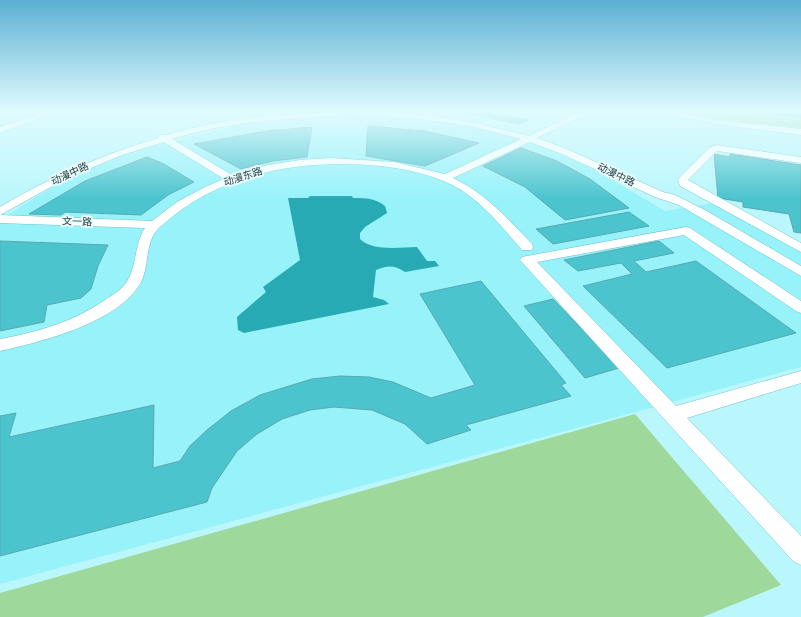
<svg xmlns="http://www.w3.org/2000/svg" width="801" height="617" font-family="'Alegreya Sans','Noto Sans SC',sans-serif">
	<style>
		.built { fill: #97f2fa }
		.green { fill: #9fd89b }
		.water { fill: #27aab4 }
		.building { fill: #4bc4ce; stroke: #5aa8af }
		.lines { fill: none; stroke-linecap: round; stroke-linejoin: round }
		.minor-casing { stroke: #73c1c8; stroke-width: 1 }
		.minor { fill: #fff; fill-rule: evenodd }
		.labels { text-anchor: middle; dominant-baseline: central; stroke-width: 4; stroke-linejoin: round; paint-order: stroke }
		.far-street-label { font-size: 10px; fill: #204144; stroke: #ebfafb }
	</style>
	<rect width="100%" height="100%" fill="#b9f7fc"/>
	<path class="built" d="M359,116L435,121L476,127L509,136L544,147L599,172L665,211L714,203L801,252V367L0,584V220L52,187L94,166L123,155L183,138L239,125L304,117Z"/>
	<g class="green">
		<path d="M684,112H744L801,118V128L717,119Z"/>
		<path d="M635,414L781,585L703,617H0V593Z"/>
	</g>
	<g class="water">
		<path d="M744,112H801V118Z"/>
		<path d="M310,196H352L353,198C366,198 375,198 385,206L387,213L365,227L360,233V239C373,252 401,247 417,247L427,261H435L439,266L405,272C394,265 388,265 376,270L373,297L384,300L389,304L244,333L238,330L237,317L266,292L263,287L300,260L288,198H308Z"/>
	</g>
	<g class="building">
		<path d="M460,112H492L528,120L519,124Z"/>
		<path d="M368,126L425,131L479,143L425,166L366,156Z"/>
		<path d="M312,127L307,157L273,161L241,169L194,144L267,131Z"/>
		<path d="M521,148L557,161L590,179L629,208L565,220L525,187L483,166Z"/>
		<path d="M714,154L730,157V154L801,165V233L794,232L789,214L743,207V202L718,198Z"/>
		<path d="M147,157L162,163L194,182L168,195L141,215L65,212L61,215L29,214L85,181Z"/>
		<path d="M629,212L649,226L553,244L536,229Z"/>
		<path d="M0,241L108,245L98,266L91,289L81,298L47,305L44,322L0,331Z"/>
		<path d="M659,241L674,253L634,261L646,272L696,261L796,333L667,368L583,286L632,274L621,263L578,271L564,260Z"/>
		<path d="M481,281L566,383L561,385L571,396L466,425L471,430L427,444L405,424L372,410L334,407L310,410L282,419L257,434L237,451L212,488L207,502L0,556V416L16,413L9,437L154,405L153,468L180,461L190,446L207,430L231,411L260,395L312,379L340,376L369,377L393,382L431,398L475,385L420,294Z"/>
		<path d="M553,299L619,368L585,378L524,306Z"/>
	</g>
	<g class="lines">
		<g class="minor-casing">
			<g id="minor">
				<path d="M44,112H57L0,133V127Z"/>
				<path d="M393,112L413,113L471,122L529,136L580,112H591L537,138L569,150L663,192L675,195L705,210L801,266V276L679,205L655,197L562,154L530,142L453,178C485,193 508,219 532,244L533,247L532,250H522C502,227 482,201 454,186C431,174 406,169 381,166C304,158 219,172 160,227C144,241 150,264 141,282C120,322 41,342 0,351V339C38,332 73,322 105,300C113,295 121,290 126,283C137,267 134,245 145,228L0,223V215L152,221L177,202L205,187L224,179L164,142L122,155L69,177L0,215V207C50,177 102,155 158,138L159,135H166C241,112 315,112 393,112ZM353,115L413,118L471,126L521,139L445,174L394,162L331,158L300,160L268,165L232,175L172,139C230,121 293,118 353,115Z"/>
				<path d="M659,112H677L716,120L801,129V135L716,124Z"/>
				<path d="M717,145L801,157V163L717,151L688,180L801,243V252L680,186L678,180L679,178L710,147Z"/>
				<path d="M686,227L690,228L801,301V313L796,311L684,235L537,262L676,406L801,371V383L687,418L801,536V565L793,561L520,260L522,257L527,256Z"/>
			</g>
		</g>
		<use href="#minor" class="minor"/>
	</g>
	<linearGradient id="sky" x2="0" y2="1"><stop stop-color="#5bb0d3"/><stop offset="0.56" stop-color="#e0fbfe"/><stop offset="1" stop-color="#e0fbfe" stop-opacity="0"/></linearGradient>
	<rect width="801" height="199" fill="url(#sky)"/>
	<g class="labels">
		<g class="far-street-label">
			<text transform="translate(70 174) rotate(-25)">动漫中路</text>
			<text transform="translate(616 175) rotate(26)">动漫中路</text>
			<text transform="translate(243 177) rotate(-18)">动漫东路</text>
			<text transform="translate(77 222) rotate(2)">文一路</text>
		</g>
	</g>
</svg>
